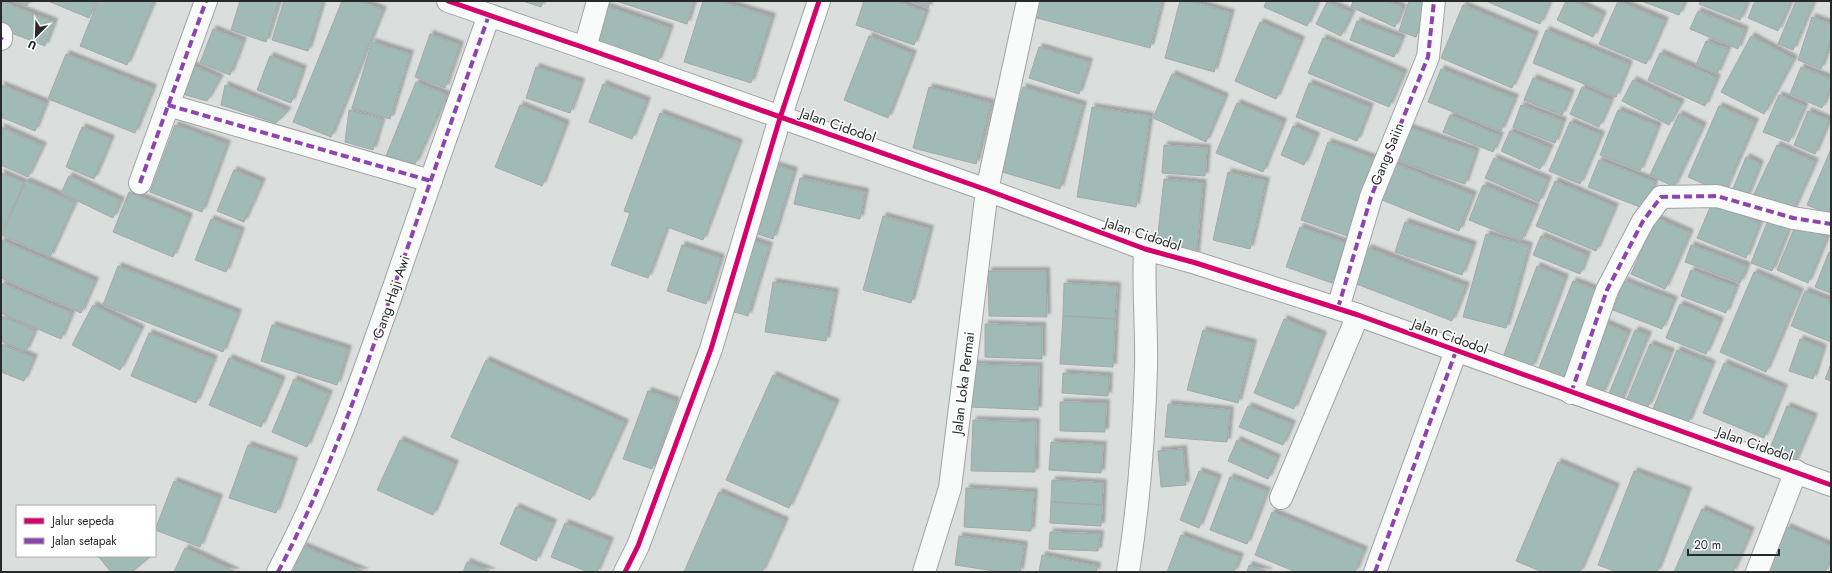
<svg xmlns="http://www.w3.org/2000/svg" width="1832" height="573" font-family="Jost,sans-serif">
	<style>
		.building { fill: #a0bab6; stroke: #a5a9a8; filter: url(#shadow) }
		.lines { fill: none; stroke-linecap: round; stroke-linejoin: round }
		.minor-casing { stroke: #a0a3a3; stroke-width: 24 }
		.minor { stroke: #f9fafa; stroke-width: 22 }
		.quiet { stroke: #8e44ad; stroke-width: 4; stroke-dasharray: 8 4; stroke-linecap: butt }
		.cycleway-casing { stroke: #fff; stroke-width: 8 }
		.cycleway { stroke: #d6006c; stroke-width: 5 }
		.labels { text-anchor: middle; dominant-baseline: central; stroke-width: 3; stroke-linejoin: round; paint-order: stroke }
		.street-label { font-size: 14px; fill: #282a2a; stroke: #fff }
	</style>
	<defs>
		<filter id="shadow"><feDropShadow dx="3.5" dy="-3.5" stdDeviation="1" flood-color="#0004"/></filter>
	</defs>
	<rect width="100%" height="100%" fill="#dadfde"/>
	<g class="building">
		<path d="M12,1H29L27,6Z"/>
		<path d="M48,1H96L89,18Z"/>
		<path d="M98,1H154L127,65L80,46Z"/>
		<path d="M240,1H279L266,42L231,30Z"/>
		<path d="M284,1H323L308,51L272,40Z"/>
		<path d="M342,1H359L383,10L331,137L293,122Z"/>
		<path d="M523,1H543L541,7Z"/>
		<path d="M616,1H694L687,24Z"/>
		<path d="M703,1H720L772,17L751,83L684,62Z"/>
		<path d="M864,1H896L926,12L914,45L856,25Z"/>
		<path d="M911,1H930L928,8Z"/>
		<path d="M1038,1H1162L1150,48L1033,17Z"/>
		<path d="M1180,1H1189L1231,13L1214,72L1165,58Z"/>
		<path d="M1266,1H1318L1307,26L1264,7Z"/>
		<path d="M1353,1H1388L1403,8L1395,27L1351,7Z"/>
		<path d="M1409,1H1428L1416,37L1399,31Z"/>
		<path d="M1486,1H1550L1540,24Z"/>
		<path d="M1566,1H1574L1603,15L1593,37L1557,20Z"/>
		<path d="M1618,1L1665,21L1646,64L1599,44Z"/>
		<path d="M1641,1H1685L1679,15Z"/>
		<path d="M1700,1H1742L1747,3L1740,20L1699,4Z"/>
		<path d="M1755,1H1791L1778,31L1748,18Z"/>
		<path d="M1796,1H1814L1793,50L1778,44Z"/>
		<path d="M3,2L54,22L45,46L1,29V6Z"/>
		<path d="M1327,2L1352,13L1341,36L1316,24Z"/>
		<path d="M1463,5L1535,35L1512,88L1441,58Z"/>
		<path d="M605,6L670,28L658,62L594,40Z"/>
		<path d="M1698,11L1745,30L1738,49L1690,29Z"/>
		<path d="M1812,17L1831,24V39L1821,69L1798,60Z"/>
		<path d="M1357,21L1402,38L1394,57L1350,40Z"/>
		<path d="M1260,22L1301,40L1276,99L1235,81Z"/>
		<path d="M213,29L243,41L230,75L200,63Z"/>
		<path d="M1546,30L1629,64L1616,97L1533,63Z"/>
		<path d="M430,34L460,45L445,88L415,77Z"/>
		<path d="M869,36L913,54L888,118L844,100Z"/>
		<path d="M1751,36L1794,59L1764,114L1721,92Z"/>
		<path d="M1323,38L1404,73L1389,107L1308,73Z"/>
		<path d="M1706,41L1728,49L1717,74L1696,65Z"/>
		<path d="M372,42L410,54L390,119L352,108Z"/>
		<path d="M1039,47L1089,62L1079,94L1029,78Z"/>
		<path d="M1660,53L1717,78L1705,106L1648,80Z"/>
		<path d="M66,54L153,88L135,133L48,99Z"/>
		<path d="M270,56L303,69L291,103L257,90Z"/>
		<path d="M190,64L220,78L207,101L179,93Z"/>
		<path d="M536,67L581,82L570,113L526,98Z"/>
		<path d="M1801,67L1831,79V87L1822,108L1790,94Z"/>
		<path d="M1441,69L1515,98L1501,131L1428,102Z"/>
		<path d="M1172,74L1225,97L1206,142L1153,118Z"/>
		<path d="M1533,78L1571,93L1562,115L1524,100Z"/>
		<path d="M1633,80L1681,103L1669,125L1622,101Z"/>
		<path d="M416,82L447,95L415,164L386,156Z"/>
		<path d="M1309,83L1370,107L1357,141L1296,117Z"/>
		<path d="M603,84L647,101L632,139L589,122Z"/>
		<path d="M1,85L46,103L35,131L1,117Z"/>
		<path d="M225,85L288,111L276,123L221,105Z"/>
		<path d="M929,87L991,103L976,164L913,148Z"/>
		<path d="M1023,87L1083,105L1060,189L999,171Z"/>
		<path d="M1582,87L1611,100L1599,127L1570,114Z"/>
		<path d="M1779,95L1805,106L1789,142L1763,132Z"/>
		<path d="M1237,103L1283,122L1263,172L1216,153Z"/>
		<path d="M520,105L566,124L542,186L495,167Z"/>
		<path d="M1521,105L1563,121L1555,143L1513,127Z"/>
		<path d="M1719,106L1755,122L1724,193L1688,177Z"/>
		<path d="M1092,107L1150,116L1136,207L1077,197Z"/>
		<path d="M349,110L382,119L373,150L345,142Z"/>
		<path d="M1618,110L1658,126L1640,171L1600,155Z"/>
		<path d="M1808,111L1829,120L1815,154L1794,145Z"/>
		<path d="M660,113L739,143L703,240L667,227L648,278L611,265L630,213L624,211Z"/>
		<path d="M1679,114L1703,126L1674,187L1650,175Z"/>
		<path d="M1450,115L1500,136L1493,152L1443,132Z"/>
		<path d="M1570,122L1601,135L1580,184L1549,171Z"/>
		<path d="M175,125L227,144L202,212L150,192Z"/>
		<path d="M1293,126L1316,136L1304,165L1281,155Z"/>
		<path d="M1,127L43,146L28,177L1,165Z"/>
		<path d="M82,127L111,139L94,179L66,167Z"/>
		<path d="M1407,127L1476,151L1465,184L1395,160Z"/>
		<path d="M1510,131L1550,148L1540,169L1501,151Z"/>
		<path d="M1328,142L1378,160L1351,237L1301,220Z"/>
		<path d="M1164,145L1207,148L1205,176L1162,173Z"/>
		<path d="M1777,145L1815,162L1793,211L1754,194Z"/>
		<path d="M1831,149V215L1807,205Z"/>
		<path d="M1746,157L1760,164L1747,197L1732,191Z"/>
		<path d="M1494,158L1548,180L1539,202L1485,178Z"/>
		<path d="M1599,160L1655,182L1645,209L1588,187Z"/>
		<path d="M1391,162L1473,195L1459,231L1377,198Z"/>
		<path d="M768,163L794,171L773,239L746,230Z"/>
		<path d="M234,170L262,182L244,222L217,211Z"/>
		<path d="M1228,172L1266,181L1250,249L1213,240Z"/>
		<path d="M1,173L24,183L1,234Z"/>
		<path d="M69,176L121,201L113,218L61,193Z"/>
		<path d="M800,178L865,192L860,219L794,204Z"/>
		<path d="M1164,179L1203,183L1196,255L1156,251Z"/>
		<path d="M26,181L75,202L50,257L2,235Z"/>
		<path d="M1555,181L1615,207L1596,251L1536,226Z"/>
		<path d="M1483,185L1536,207L1521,241L1469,220Z"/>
		<path d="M129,192L189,217L173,257L113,232Z"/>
		<path d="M1712,203L1760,223L1746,258L1697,238Z"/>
		<path d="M883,216L930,229L911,303L863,290Z"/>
		<path d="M1656,218L1690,233L1665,289L1631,274Z"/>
		<path d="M211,219L241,231L226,272L195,260Z"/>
		<path d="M1768,220L1789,228L1772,271L1751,263Z"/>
		<path d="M1405,222L1473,245L1462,275L1395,252Z"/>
		<path d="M1796,224L1827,237L1808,283L1777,270Z"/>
		<path d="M1300,227L1346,243L1332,283L1286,267Z"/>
		<path d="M1486,234L1529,246L1506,328L1463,317Z"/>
		<path d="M1541,236L1587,255L1580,274L1533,255Z"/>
		<path d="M746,238L769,246L748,316L724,309Z"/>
		<path d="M1,240L95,281L81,313L1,278Z"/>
		<path d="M682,245L721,258L706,304L667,291Z"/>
		<path d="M1691,245L1747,266L1740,283L1685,262Z"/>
		<path d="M1368,248L1466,286L1452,321L1354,283Z"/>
		<path d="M1829,252L1831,253V293L1815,287Z"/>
		<path d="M118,266L238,313L223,352L103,305Z"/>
		<path d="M1537,266L1565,278L1532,367L1503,357Z"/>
		<path d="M1691,270L1736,287L1726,313L1681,296Z"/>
		<path d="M988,271H1046L1047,317L989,316Z"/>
		<path d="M1754,272L1800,292L1766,372L1720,352Z"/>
		<path d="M1573,281L1597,290L1562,382L1537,373Z"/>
		<path d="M1624,281L1674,300L1662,329L1613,310Z"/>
		<path d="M773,282L835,292L826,341L765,332Z"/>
		<path d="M1,283L72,313L61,339L1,313Z"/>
		<path d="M1064,283L1117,286L1115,319L1063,316Z"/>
		<path d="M1805,291L1831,301V342L1791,326Z"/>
		<path d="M1680,304L1720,321L1706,354L1666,338Z"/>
		<path d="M93,305L141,329L120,370L72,345Z"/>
		<path d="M1,316L35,330L26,351L1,341Z"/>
		<path d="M1063,316L1115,319L1113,367L1060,364Z"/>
		<path d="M1284,319L1323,335L1294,409L1254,393Z"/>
		<path d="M1605,323L1628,333L1602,394L1580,384Z"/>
		<path d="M985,324L1042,326V359L985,357Z"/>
		<path d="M272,325L348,349L337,385L261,361Z"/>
		<path d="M1203,330L1253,343L1238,403L1187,390Z"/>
		<path d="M1635,330L1648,335L1619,406L1606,401Z"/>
		<path d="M149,333L214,359L196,403L131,376Z"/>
		<path d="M1800,339L1823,348L1813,379L1789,371Z"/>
		<path d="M1,344L34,358L24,381L1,372Z"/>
		<path d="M1650,344L1671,352L1648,407L1627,399Z"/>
		<path d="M1677,350L1712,364L1688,423L1653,409Z"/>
		<path d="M229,358L282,380L261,427L209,405Z"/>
		<path d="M486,360L625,423L590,500L451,437Z"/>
		<path d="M1724,363L1784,388L1764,438L1703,413Z"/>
		<path d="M972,364L1039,366L1038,410L970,407Z"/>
		<path d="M1831,364V381L1825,379Z"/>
		<path d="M1063,373L1109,376L1108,396L1062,393Z"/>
		<path d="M773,375L836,403L789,508L726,480Z"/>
		<path d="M294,379L329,394L307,447L272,432Z"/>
		<path d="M648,391L676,401L652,469L623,459Z"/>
		<path d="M1060,402L1106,403L1105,432L1060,431Z"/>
		<path d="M1168,404L1230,410L1227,442L1165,437Z"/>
		<path d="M1248,406L1292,424L1283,445L1239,427Z"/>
		<path d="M1787,406L1814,417L1795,462L1769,451Z"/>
		<path d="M973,420L1036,422L1035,472L971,471Z"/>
		<path d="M400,440L455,464L433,515L377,490Z"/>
		<path d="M1237,440L1277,458L1268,479L1228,461Z"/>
		<path d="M1051,442L1103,445L1101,473L1049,470Z"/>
		<path d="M248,445L294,461L276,513L229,498Z"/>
		<path d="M1183,449L1186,485L1161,487L1158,451Z"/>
		<path d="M1558,462L1616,487L1580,572H1542L1516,561Z"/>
		<path d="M1199,471L1218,478L1199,528L1180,520Z"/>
		<path d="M1634,471L1688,491L1657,572H1617L1598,565Z"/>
		<path d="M1230,477L1267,491L1247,544L1210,530Z"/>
		<path d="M1052,480L1103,483L1102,505L1051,502Z"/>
		<path d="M174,481L219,498L200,547L155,530Z"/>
		<path d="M966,488L1034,492L1031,531L964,527Z"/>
		<path d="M719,492L785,521L762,572H684Z"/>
		<path d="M1051,502L1102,505L1101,526L1050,523Z"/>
		<path d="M516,507L553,523L536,561L500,544Z"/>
		<path d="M1702,509L1751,531L1733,572H1674Z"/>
		<path d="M1272,512L1364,550L1355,572H1296L1255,555Z"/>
		<path d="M565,523L610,541L597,572H588L551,557Z"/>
		<path d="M1787,527L1831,546V557L1825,572H1768Z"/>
		<path d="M1050,532L1100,534L1098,551L1049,549Z"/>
		<path d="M1181,535L1240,557L1234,572H1167Z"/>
		<path d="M959,536L1024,545L1020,572H1001L955,565Z"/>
		<path d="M303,546L365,572H293Z"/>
		<path d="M185,548L236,572H174Z"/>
		<path d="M1042,555L1097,566L1096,572H1039Z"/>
		<path d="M98,556H151L132,572H111Z"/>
		<path d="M467,562L492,572H463Z"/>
		<path d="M1249,565L1269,572H1247Z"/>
	</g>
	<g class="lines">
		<g class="minor-casing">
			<g id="minor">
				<path d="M448,1L585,48L987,190L1145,249L1196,263L1358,315L1831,485"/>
				<path d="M1,34V39"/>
				<path d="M585,48L598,1"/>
				<path d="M168,105L431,181"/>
				<path d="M140,183L206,1"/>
				<path d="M1338,308L1371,197L1428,57L1434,1"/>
				<path d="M1571,393L1607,290L1643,221L1661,197L1717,196L1793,218L1831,224"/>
				<path d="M1281,498L1358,315"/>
				<path d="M278,572C327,480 361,382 395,284C426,194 457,105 489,15"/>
				<path d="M625,572L638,546L711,349L780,118L819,1"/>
				<path d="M924,572L950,488L987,190L1028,1"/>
				<path d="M1128,572C1139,504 1144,437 1146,368C1147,329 1143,289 1145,249"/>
				<path d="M1375,572L1456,351"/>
				<path d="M1757,572L1796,471"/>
			</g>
		</g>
		<use href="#minor" class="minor"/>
		<g class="quiet">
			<path d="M1,39L2,37"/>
			<path d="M168,105L431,181"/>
			<path d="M140,183L206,1"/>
			<path d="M1338,308L1371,197L1428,57L1434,1"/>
			<path d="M1571,393L1607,290L1643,221L1661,197L1717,196L1793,218L1831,224"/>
			<path d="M278,572C327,480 361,382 395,284C426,194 457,105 489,15"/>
			<path d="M1375,572L1456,351"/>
		</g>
		<g class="cycleway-casing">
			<g id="cycleway">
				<path d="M448,1L585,48L987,190L1145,249L1196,263L1358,315L1831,485"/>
				<path d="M625,572L638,546L711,349L780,118L819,1"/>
			</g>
		</g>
		<use href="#cycleway" class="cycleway"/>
	</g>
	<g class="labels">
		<g class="street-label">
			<text transform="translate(838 125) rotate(19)">Jalan Cidodol</text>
			<text transform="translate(1387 154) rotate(-68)">Gang Saiin</text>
			<text transform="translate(1143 234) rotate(18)">Jalan Cidodol</text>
			<text transform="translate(391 297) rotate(-71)">Gang Haji Awi</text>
			<text transform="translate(1450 336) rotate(20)">Jalan Cidodol</text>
			<text transform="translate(963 383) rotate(-83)">Jalan Loka Permai</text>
			<text transform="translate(1755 444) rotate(19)">Jalan Cidodol</text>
		</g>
	</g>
	<rect width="1832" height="573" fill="none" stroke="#282a2a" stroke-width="4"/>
	<rect x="16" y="505" width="140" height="52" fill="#ffffff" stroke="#a9aaaa"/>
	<rect x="24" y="518" width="20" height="6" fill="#d6006c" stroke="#a9aaaa"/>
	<text x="52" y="525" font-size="12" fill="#282a2a">Jalur sepeda</text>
	<rect x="24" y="538" width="20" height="6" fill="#8e44ad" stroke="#a9aaaa"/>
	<text x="52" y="545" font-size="12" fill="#282a2a">Jalan setapak</text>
	<g transform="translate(36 36) rotate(203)" stroke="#ffffff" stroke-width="3" paint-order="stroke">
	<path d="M0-3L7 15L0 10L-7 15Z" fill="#282a2a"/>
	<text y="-6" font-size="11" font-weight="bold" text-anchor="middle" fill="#282a2a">U</text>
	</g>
	<path d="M1688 549v6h91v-6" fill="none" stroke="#282a2a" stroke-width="2"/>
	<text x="1694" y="549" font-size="12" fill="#282a2a" stroke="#ffffff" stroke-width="3" paint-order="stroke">20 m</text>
</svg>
